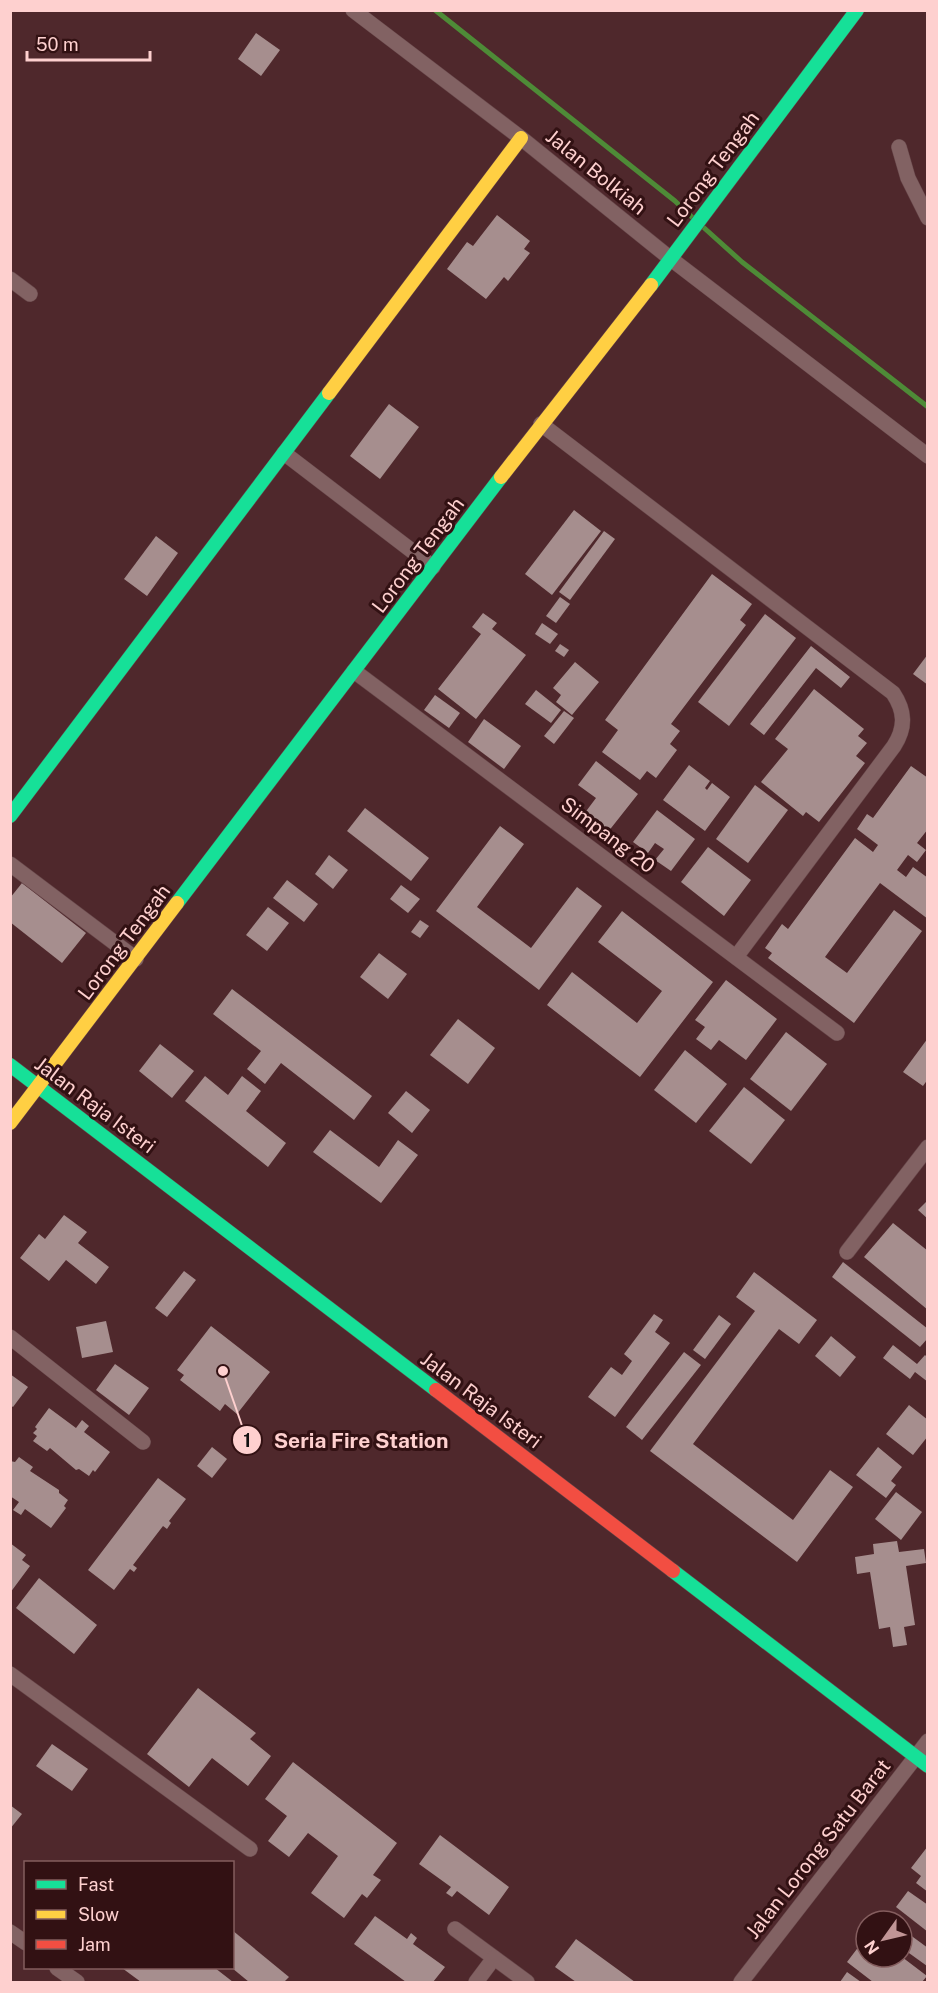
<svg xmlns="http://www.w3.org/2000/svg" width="938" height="1993" font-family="'Public Sans',sans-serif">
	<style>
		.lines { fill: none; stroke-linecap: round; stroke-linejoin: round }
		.stream { stroke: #4e8b37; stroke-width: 5 }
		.building { fill: #a68e8e }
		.street-casing { stroke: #664548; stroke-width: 16 }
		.fast-casing { stroke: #664548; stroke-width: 15 }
		.slow-casing { stroke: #664548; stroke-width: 15 }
		.jam-casing { stroke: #664548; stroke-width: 15 }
		.street { stroke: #826263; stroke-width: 15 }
		.fast { stroke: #16e098; stroke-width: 14 }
		.slow { stroke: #ffcf43; stroke-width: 14 }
		.jam { stroke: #f24e42; stroke-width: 14 }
		.labels { text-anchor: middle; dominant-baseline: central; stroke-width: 6; stroke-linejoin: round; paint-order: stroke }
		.street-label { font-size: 20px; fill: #fed0cf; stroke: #321113 }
		.leader { fill: none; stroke: #fed0cf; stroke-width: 2 }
		.callout-dot { fill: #fed0cf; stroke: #321113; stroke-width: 2 }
		.mark-label { font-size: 18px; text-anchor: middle; font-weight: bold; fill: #111 }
		.callout-label { font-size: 21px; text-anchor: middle; font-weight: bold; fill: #fed0cf; stroke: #321113; stroke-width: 6; stroke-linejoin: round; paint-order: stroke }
	</style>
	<rect width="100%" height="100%" fill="#4f282c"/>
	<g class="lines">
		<g class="stream">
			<path d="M435,10L675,201L695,220"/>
			<path d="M702,226L742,262L928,407"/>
		</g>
	</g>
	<g class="building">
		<path d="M256,33L280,50L261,76L238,59Z"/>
		<path d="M497,215L530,241L524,249L530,253L508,281L504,277L486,299L447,269L467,242L473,246Z"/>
		<path d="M389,404L419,427L380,479L350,456Z"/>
		<path d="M574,510L601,531L552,595L525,574Z"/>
		<path d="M604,531L615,539L570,600L559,592Z"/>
		<path d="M156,536L178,553L147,596L124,579Z"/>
		<path d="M712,574L752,604L740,620L746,625L671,724L680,731L670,744L677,750L656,778L647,771L640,780L602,752L618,730L605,720Z"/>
		<path d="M560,597L570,604L556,623L546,616Z"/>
		<path d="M483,613L497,623L492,629L526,655L476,719L438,689L481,634L472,627Z"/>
		<path d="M765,614L796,638L729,726L698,702Z"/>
		<path d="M542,623L558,634L550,644L535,634Z"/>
		<path d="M560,644L569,650L564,657L555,651Z"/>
		<path d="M811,646L850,677L841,688L816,668L764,735L750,724Z"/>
		<path d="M928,654V685L913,674Z"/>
		<path d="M575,662L599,682L572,715L556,702L561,695L553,688Z"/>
		<path d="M814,689L864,729L858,736L867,743L856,756L865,763L819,822L806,812L803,816L761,782L788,749L775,739Z"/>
		<path d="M536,690L561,710L551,723L525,704Z"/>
		<path d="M435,695L460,713L449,728L424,710Z"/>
		<path d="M564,711L574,718L554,744L544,736Z"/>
		<path d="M484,719L521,746L504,769L468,742Z"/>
		<path d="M596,761L638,794L604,837L581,818L596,798L578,785Z"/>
		<path d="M689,765L710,781L705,788L707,790L712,783L730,797L705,831L663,800Z"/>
		<path d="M911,766L928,778V829L917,843L926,850L917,862L908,855L897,870L906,877L913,867L928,878V919L880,883L825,957L847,973L894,910L922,931L854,1023L768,958L772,953L765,948L782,924L788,929L855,838L873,852L878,845L857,829L867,814L873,818Z"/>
		<path d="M755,785L788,810L748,863L716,839Z"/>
		<path d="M365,808L429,858L411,881L347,831Z"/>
		<path d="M657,810L695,839L671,871L655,860L664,849L655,843L648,853L633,842Z"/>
		<path d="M500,826L524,844L477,907L531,948L577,887L602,906L539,990L436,911Z"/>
		<path d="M708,847L751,880L724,916L681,882Z"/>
		<path d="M329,855L348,870L333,889L315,874Z"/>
		<path d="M287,880L318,904L304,922L273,898Z"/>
		<path d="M22,883L86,933L62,963L10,922V898Z"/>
		<path d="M401,885L420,899L408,913L390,899Z"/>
		<path d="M268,907L289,923L267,951L246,935Z"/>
		<path d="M622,911L713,982L640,1077L547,1005L572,972L637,1023L662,991L598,942Z"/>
		<path d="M420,920L429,926L420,938L411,932Z"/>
		<path d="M379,953L407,974L388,999L360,977Z"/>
		<path d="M726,980L777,1019L746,1060L719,1040L711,1050L696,1039L705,1027L695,1020Z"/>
		<path d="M232,989L372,1096L354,1120L281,1063L265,1084L247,1069L261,1051L213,1014Z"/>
		<path d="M458,1019L495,1048L468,1084L430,1055Z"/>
		<path d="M786,1032L827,1064L791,1111L750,1079Z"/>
		<path d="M928,1038V1079L923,1086L903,1072Z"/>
		<path d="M160,1044L194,1071L172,1098L139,1071Z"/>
		<path d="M685,1050L727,1084L696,1123L654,1090Z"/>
		<path d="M205,1076L228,1095L242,1076L261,1091L246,1111L286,1143L268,1167L185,1101Z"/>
		<path d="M744,1087L785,1120L751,1164L709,1131Z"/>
		<path d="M406,1091L430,1110L412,1133L388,1113Z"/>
		<path d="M330,1130L379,1167L398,1140L418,1155L381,1203L313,1152Z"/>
		<path d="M928,1200V1219L918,1210Z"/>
		<path d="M64,1215L87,1232L78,1243L109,1267L96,1284L66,1260L49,1281L20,1258L39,1234L45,1239Z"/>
		<path d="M893,1223L928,1251V1310L864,1257Z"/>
		<path d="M843,1262L928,1329V1338L920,1347L832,1277Z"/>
		<path d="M184,1271L196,1280L167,1317L155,1308Z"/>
		<path d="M754,1272L817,1320L799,1344L779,1329L693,1444L793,1520L830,1470L853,1487L797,1562L650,1451L755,1311L736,1297Z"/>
		<path d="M654,1314L663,1320L655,1332L670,1343L615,1417L588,1397L611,1367L622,1375L632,1361L624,1354Z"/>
		<path d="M719,1315L731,1324L705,1359L693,1350Z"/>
		<path d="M106,1321L113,1352L82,1358L76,1327Z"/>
		<path d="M211,1326L270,1372L237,1414L225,1404L220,1411L180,1380L184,1375L177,1370Z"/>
		<path d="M831,1336L856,1357L840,1377L815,1356Z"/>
		<path d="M893,1345L917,1364L925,1355L928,1358V1382L915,1372L910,1379L883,1358Z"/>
		<path d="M684,1352L701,1365L642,1440L626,1427Z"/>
		<path d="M115,1364L149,1388L129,1415L96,1390Z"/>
		<path d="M10,1374L28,1387L13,1407L10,1405Z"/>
		<path d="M909,1405L928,1420V1436L913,1455L886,1434Z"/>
		<path d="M49,1408L76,1428L82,1420L89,1426L84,1432L110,1452L95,1472L93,1470L89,1476L79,1469L76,1470L50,1448L47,1451L33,1441L37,1436L33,1433L37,1429L35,1427Z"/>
		<path d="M212,1447L227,1459L212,1478L197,1466Z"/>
		<path d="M878,1447L902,1467L891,1481L896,1485L886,1498L856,1475Z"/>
		<path d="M19,1457L33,1467L30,1471L59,1490V1493L68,1500L64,1506L66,1508L51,1528L25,1509L21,1515L13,1510L19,1502L10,1496V1461L15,1462Z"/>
		<path d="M158,1478L186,1499L169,1521L171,1523L167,1529L163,1526L133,1565L137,1568L134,1572L130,1569L114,1590L88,1570Z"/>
		<path d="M896,1492L922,1512L901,1540L875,1519Z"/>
		<path d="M897,1541L899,1552L924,1549L926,1563L906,1566L915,1625L904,1627L907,1645L893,1647L890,1627L879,1629L870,1572L857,1574L855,1557L874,1554L873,1544Z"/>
		<path d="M10,1543L26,1555L22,1560L30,1566L10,1593Z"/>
		<path d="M39,1578L97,1625L74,1654L16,1608Z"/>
		<path d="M198,1688L256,1733L250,1739L271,1756L248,1786L212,1758L189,1787L147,1754Z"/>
		<path d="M52,1744L88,1769L72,1791L36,1766Z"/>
		<path d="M293,1762L397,1843L373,1875L381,1880L367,1898L362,1894L344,1918L311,1893L338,1856L308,1833L289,1857L268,1841L287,1816L265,1799Z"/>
		<path d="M10,1805L22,1814L10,1829Z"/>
		<path d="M440,1835L509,1887L489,1915L457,1891L452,1897L446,1893L451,1887L419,1864Z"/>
		<path d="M928,1846V1892L916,1883L921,1876L911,1868Z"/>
		<path d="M908,1891L928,1905V1932L896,1907Z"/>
		<path d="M375,1916L407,1939L411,1933L417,1938L413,1944L445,1967L433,1982H406L354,1944Z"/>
		<path d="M902,1929L928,1948L927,1966L902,1948Z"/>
		<path d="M232,1930L289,1977L284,1982H249L232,1968Z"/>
		<path d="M866,1937V1957H902L927,1976L922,1982H873L847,1962Z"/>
		<path d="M576,1939L635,1982H576L555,1967Z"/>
		<path d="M122,1968H215L233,1982H141Z"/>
		<path d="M847,1972L861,1982H840Z"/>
	</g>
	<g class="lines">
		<g class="street-casing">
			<g id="street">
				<path d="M353,10L521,138L671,259L928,456"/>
				<path d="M899,147L908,178L928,218"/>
				<path d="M10,279L30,294"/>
				<path d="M541,424L893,693C905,711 906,727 894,746L736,957"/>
				<path d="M284,453L433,567"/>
				<path d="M354,671L837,1033"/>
				<path d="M10,864L136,959"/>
				<path d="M847,1252L928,1147"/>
				<path d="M10,1337L143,1442"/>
				<path d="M10,1674L250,1849"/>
				<path d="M455,1929L527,1982"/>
				<path d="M10,1932L26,1943"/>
				<path d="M57,1968L77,1982"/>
				<path d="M476,1982L494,1958"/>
				<path d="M741,1982L928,1741"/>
			</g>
		</g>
		<g class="fast-casing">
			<g id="fast">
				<path d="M651,285L857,10"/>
				<path d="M10,816L329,393"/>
				<path d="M177,903L501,477"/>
				<path d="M10,1065L436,1390"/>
				<path d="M673,1571L928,1766"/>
			</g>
		</g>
		<g class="slow-casing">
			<g id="slow">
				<path d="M329,393L521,138"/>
				<path d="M501,477L651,285"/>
				<path d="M10,1123L177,903"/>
			</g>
		</g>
		<g class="jam-casing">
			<path id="jam" d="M436,1390L673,1571"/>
		</g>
		<use href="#street" class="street"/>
		<use href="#fast" class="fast"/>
		<use href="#slow" class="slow"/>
		<use href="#jam" class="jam"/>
	</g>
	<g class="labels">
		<g class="street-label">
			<text transform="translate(713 169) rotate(-53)">Lorong Tengah</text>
			<text transform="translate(596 172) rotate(39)">Jalan Bolkiah</text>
			<text transform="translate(418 555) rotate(-53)">Lorong Tengah</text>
			<text transform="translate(608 835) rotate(37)">Simpang 20</text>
			<text transform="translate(124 942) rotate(-53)">Lorong Tengah</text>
			<text transform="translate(95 1105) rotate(37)">Jalan Raja Isteri</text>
			<text transform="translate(481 1400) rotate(37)">Jalan Raja Isteri</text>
			<text transform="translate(818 1849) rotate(-52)">Jalan Lorong Satu Barat</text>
		</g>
	</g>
	<path class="leader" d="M223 1371L247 1440"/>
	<g class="callout-dot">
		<circle cx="223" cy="1371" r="6"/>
		<circle cx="247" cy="1440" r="15"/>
	</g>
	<g class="mark-label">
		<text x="247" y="1447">1</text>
	</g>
	<g class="callout-label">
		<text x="361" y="1448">Seria Fire Station</text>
	</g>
	<rect width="938" height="1993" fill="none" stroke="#fed0cf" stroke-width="24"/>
	<rect x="24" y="1861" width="210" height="108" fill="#321113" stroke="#845d5e" stroke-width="1.5"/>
	<rect x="36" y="1880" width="30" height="9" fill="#16e098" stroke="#845d5e" stroke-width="1.5"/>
	<text x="78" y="1891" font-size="18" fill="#fed0cf">Fast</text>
	<rect x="36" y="1910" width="30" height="9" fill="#ffcf43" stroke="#845d5e" stroke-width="1.5"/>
	<text x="78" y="1921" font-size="18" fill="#fed0cf">Slow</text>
	<rect x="36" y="1940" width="30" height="9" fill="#f24e42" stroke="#845d5e" stroke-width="1.5"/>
	<text x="78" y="1951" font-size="18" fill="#fed0cf">Jam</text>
	<g transform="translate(884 1939) rotate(236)"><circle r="28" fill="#321113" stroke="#845d5e" stroke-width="1.5"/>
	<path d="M0-4.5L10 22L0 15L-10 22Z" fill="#c19596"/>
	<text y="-9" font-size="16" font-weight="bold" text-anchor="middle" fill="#fed0cf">N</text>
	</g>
	<path d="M27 51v9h123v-9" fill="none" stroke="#fed0cf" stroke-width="3"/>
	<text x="36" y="51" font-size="18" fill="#fed0cf" stroke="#321113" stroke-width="4.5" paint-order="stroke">50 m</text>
</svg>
